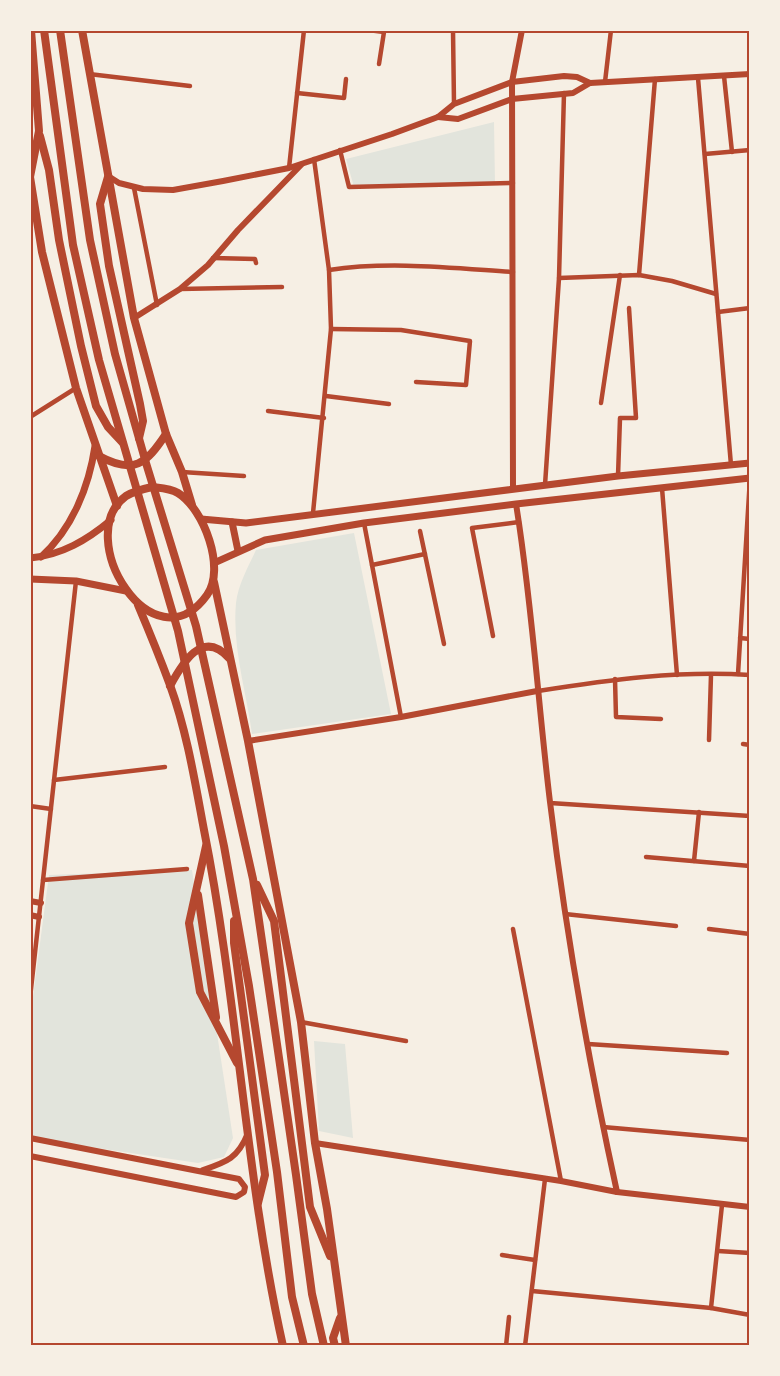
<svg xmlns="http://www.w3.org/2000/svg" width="780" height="1376" font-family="Lato,sans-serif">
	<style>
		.green { fill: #e2e4dc }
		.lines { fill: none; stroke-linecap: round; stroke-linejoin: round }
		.minor { stroke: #b5482f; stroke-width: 4.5 }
		.tertiary { stroke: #b5482f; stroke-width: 6 }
		.secondary { stroke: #b5482f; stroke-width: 7 }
		.trunk { stroke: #b5482f; stroke-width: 8 }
		.neatline { fill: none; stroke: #b5482f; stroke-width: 2 }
	</style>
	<rect width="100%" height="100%" fill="#f6efe4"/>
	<g class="green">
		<path d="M494,122L495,184L354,187L346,159Z"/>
		<path d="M354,533L391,714L252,734C246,690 232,647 236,603C238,585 248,567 256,550Z"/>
		<path d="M192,870L233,1138L224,1157L198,1163L30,1138V1019L49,875Z"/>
		<path d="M314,1041L345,1044L353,1138L319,1131Z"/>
	</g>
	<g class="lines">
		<g class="minor">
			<path d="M368,30L384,32L379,64"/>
			<path d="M453,30L454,104"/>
			<path d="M89,74L190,86"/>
			<path d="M724,76L732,152"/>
			<path d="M698,78L731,465"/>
			<path d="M605,82L611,30"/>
			<path d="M297,93L344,98L346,79"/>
			<path d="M340,150L349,187L513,183"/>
			<path d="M705,154L750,150"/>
			<path d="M289,168L304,30"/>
			<path d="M134,188L157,305"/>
			<path d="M213,258L255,259L256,263"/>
			<path d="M329,270C389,261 452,268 513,272"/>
			<path d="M639,275L655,79"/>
			<path d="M559,278L639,275L672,281L716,294"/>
			<path d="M180,289L282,287"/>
			<path d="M718,312L750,308"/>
			<path d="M331,329L401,330L470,341L466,385L416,382"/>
			<path d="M326,396L389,404"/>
			<path d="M601,403L620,275"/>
			<path d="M268,411L324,418"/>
			<path d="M30,417L76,388"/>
			<path d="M182,472L244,476"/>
			<path d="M618,476L620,418H636L629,308"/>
			<path d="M545,485L559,278L564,93"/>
			<path d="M662,488L677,675"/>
			<path d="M313,513L331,329L329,270L314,159"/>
			<path d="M364,523L401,717"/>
			<path d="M420,531L444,644"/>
			<path d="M372,565L425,554"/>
			<path d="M493,636L472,528L519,522"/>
			<path d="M740,638L750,639"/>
			<path d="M738,674L750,478"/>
			<path d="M615,679L616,717L661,719"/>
			<path d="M538,691C608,680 679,670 750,675"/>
			<path d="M709,740L711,675"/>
			<path d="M743,744L750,745"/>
			<path d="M54,780L165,767"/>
			<path d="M550,803L750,816"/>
			<path d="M30,806L51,809"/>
			<path d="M646,857L750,866"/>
			<path d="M694,861L699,812"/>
			<path d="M43,880L187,869"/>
			<path d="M565,914L676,926"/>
			<path d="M513,929L561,1181"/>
			<path d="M709,929L750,934"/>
			<path d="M30,998L76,581"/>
			<path d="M301,1022L406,1041"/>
			<path d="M588,1044L727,1053"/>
			<path d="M603,1127L750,1140"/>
			<path d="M718,1251L750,1253"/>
			<path d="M502,1255L535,1260"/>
			<path d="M532,1291L711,1308L750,1315"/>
			<path d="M711,1308L722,1205"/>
			<path d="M506,1346L509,1317"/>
			<path d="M525,1346L545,1179"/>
		</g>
		<g class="tertiary">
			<path d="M438,117L458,119L512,99L573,93L590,83L750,74"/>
			<path d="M108,176L119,183L143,189L173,190L223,181L289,168L392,134L438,117L454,104L512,82L564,76L577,77L590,83"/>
			<path d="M134,318L180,289L208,265L238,230L301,165"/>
			<path d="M513,489L512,82L522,30"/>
			<path d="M516,504C532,602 538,703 550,802C566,933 589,1064 617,1192"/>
			<path d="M248,741L401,717L537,691"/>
			<path d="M30,901L41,903"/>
			<path d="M30,915L39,917"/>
			<path d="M30,1138L239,1179L245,1187L244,1192L236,1197L30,1156"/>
			<path d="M315,1143L561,1181L617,1192L750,1207"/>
			<path d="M203,1170C227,1162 238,1158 248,1133"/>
		</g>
		<g class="secondary">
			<path d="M201,519L246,523L618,476L750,463"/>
			<path d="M232,522L238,551"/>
			<path d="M41,557C72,529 89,487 95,446"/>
			<path d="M30,558C62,555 87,540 111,520"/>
			<path d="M214,563L265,540L364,523L516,504L750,478"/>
			<path d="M30,579L76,581L126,591"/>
		</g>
		<g class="trunk">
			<path d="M31,30L39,131L30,177L42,252L76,388L117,506"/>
			<path d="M44,30L73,245L99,360L178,631L224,846L249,986L277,1172L292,1297L304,1346"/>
			<path d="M60,30L90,240L115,354L146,463L196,626L253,879L296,1175L312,1294L324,1346"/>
			<path d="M82,30L134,318L166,434L182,472L192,505"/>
			<path d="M40,136L49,170L59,240L81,346L96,406L108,427L122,442"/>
			<path d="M108,177L100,204L109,266L140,404L143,421L139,438"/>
			<path d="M99,456C134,475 146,464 166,434"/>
			<path d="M152,487C161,488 170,488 178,493C204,509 226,569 207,595C153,670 71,536 126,496C134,491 143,489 152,487Z"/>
			<path d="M214,582L248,741L301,1022L315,1143L327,1209L346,1346"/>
			<path d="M138,605C149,631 160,658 170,685C187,732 195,782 204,830C238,1001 245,1176 283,1346"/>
			<path d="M170,686C182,664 202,628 229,658"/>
			<path d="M206,846L189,923L200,992L237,1063"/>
			<path d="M257,885L274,921L310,1207L330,1256"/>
			<path d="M198,895L216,1017"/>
			<path d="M234,921V943L265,1175L258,1203"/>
			<path d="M335,1346L333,1338L340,1318"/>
		</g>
	</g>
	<rect width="780" height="1376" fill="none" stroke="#f6efe4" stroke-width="63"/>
	<rect x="32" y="32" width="716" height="1312" class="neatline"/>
</svg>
